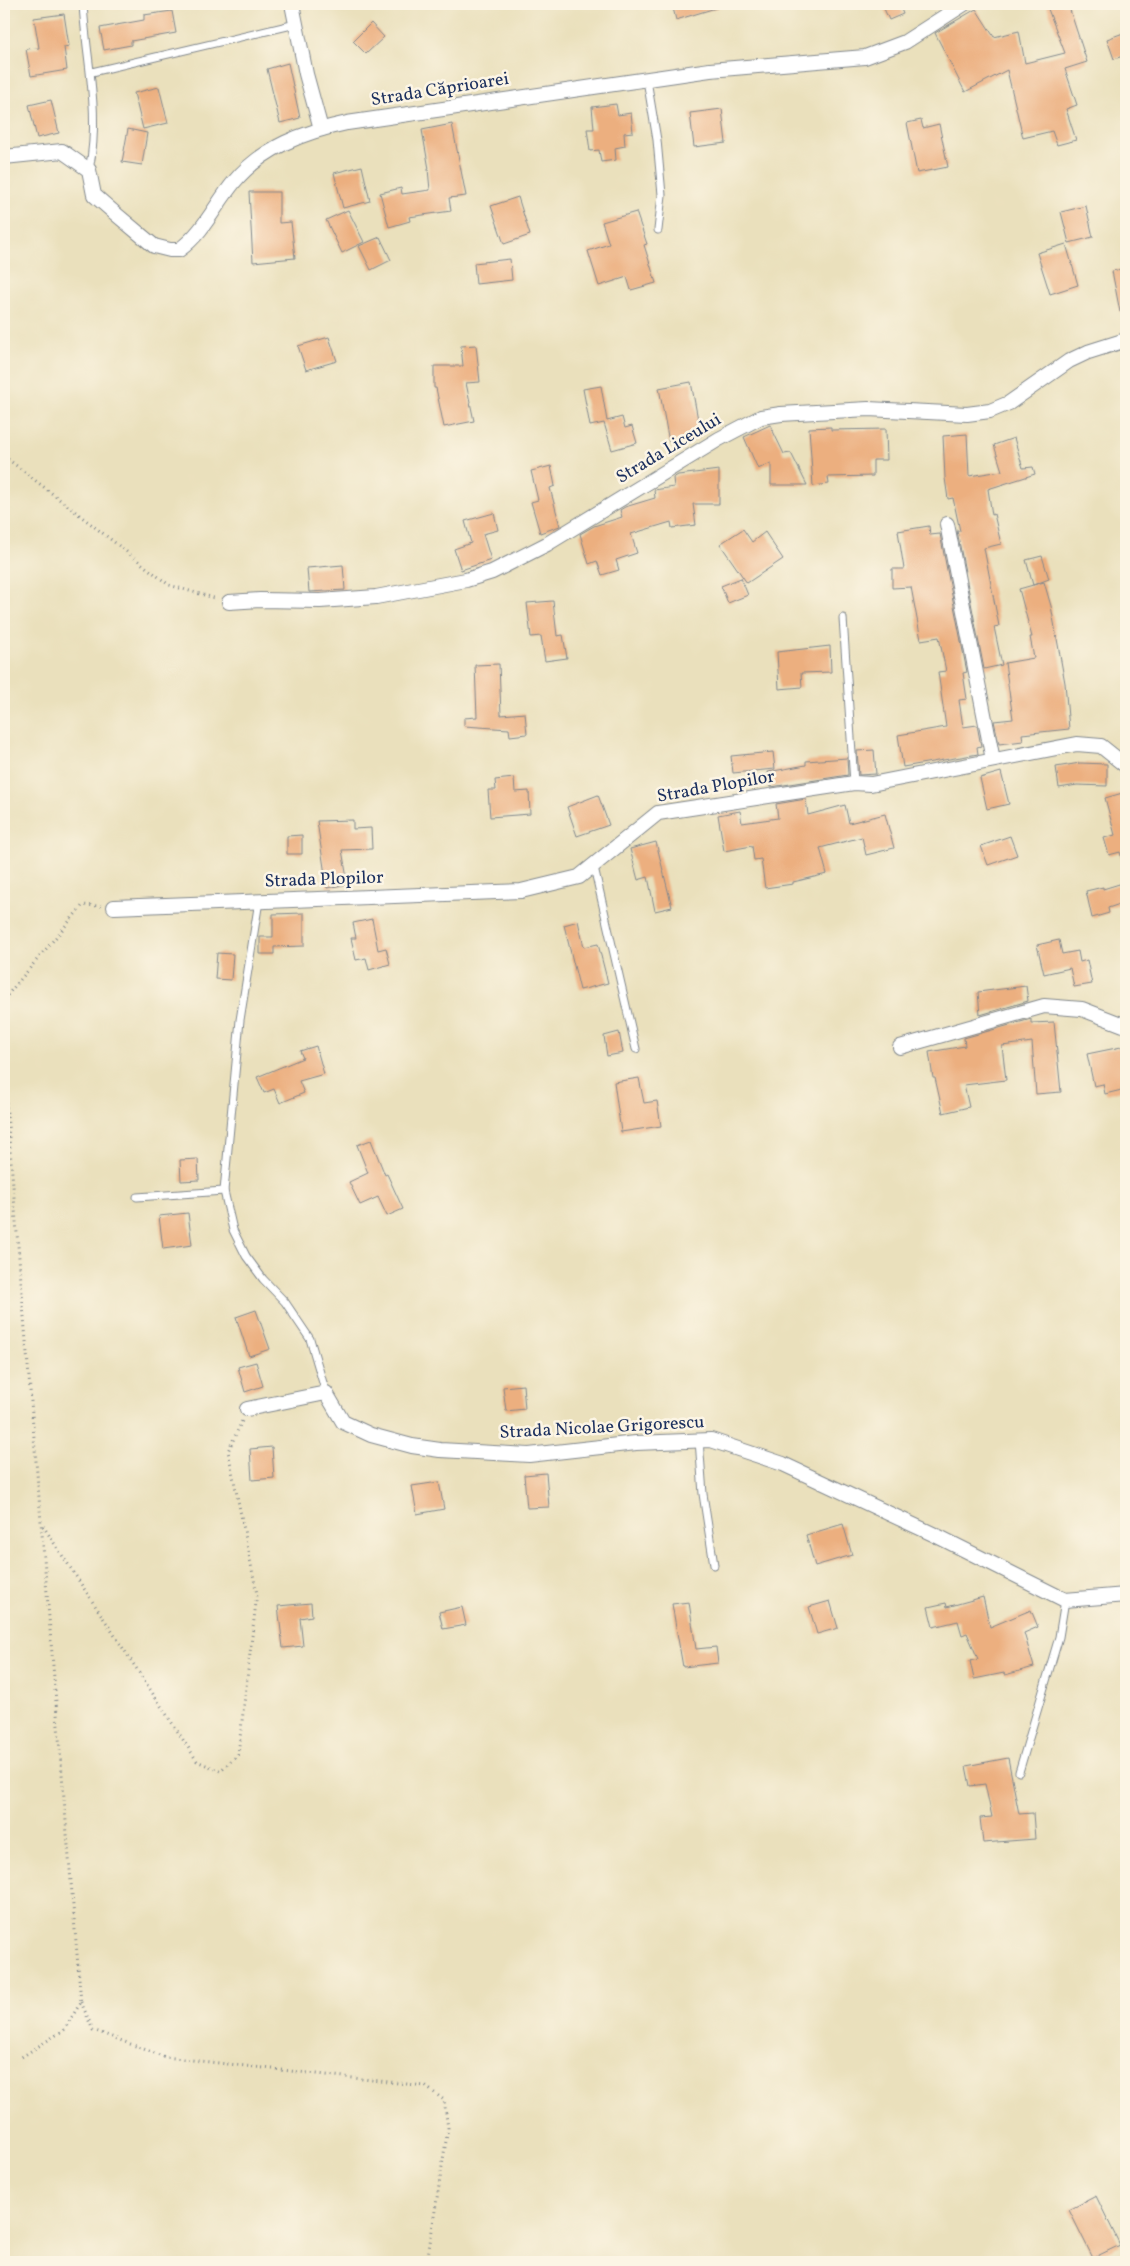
<svg xmlns="http://www.w3.org/2000/svg" width="1130" height="2266" font-family="Vollkorn,serif">
	<style>
		.building { fill: #ecaf7f }
		.lines { fill: none; stroke-linecap: round; stroke-linejoin: round }
		.lane-casing { stroke: #82888d; stroke-width: 9 }
		.street-casing { stroke: #82888d; stroke-width: 16 }
		.path { stroke: #82888d; stroke-width: 3; stroke-dasharray: 1 4; stroke-linecap: butt }
		.lane { stroke: #fff; stroke-width: 7 }
		.street { stroke: #fff; stroke-width: 14 }
		.labels { text-anchor: middle; dominant-baseline: central; stroke-width: 5; stroke-linejoin: round; paint-order: stroke }
		.street-label { font-size: 18px; fill: #1b2f5e; stroke: #fcf5e5 }
	</style>
	<rect width="100%" height="100%" fill="#fcf5e5"/>
	<filter id="ink" filterUnits="userSpaceOnUse"><feTurbulence type="fractalNoise" baseFrequency=".02" numOctaves="2"/><feDisplacementMap in="SourceGraphic" scale="10" xChannelSelector="R" yChannelSelector="G"/><feConvolveMatrix kernelMatrix="1 2 1 2 8 2 1 2 1" color-interpolation-filters="sRGB"/></filter>
	<filter id="wash" filterUnits="userSpaceOnUse"><feTurbulence type="fractalNoise" baseFrequency=".0096" numOctaves="4" result="noise"/><feDisplacementMap in="SourceGraphic" scale="20" xChannelSelector="R" yChannelSelector="G"/><feGaussianBlur stdDeviation="1.12" result="paint"/><feColorMatrix in="noise" values="0 0 0 0 0 0 0 0 0 0 0 0 0 0 0 0 0 1.4 0 .05"/><feComposite in="paint" operator="in"/></filter>
	<g filter="url(#wash)">
		<rect width="100%" height="100%" fill="#eae0bc"/>
		<g id="blocks">
			<g class="building">
				<path d="M672,4H718L719,7L676,20Z"/>
				<path d="M882,4H899L903,14L889,20Z"/>
				<path d="M1046,4H1068L1087,62L1065,69L1077,105L1066,109L1076,140L1057,145L1052,131L1023,138L1007,70L965,92L935,33L976,9L994,37L1019,31L1025,63L1065,53Z"/>
				<path d="M172,11L176,33L131,41V45L104,50L100,28L144,20V15Z"/>
				<path d="M64,14L69,46L64,47L67,70L31,76L26,49L39,48L34,18Z"/>
				<path d="M371,23L384,37L366,54L353,41Z"/>
				<path d="M1126,32V55L1114,59L1107,39Z"/>
				<path d="M288,63L300,118L280,123L267,69Z"/>
				<path d="M159,87L168,123L143,129L134,93Z"/>
				<path d="M51,100L59,133L37,138L29,105Z"/>
				<path d="M616,104L618,115L631,113L633,132L624,133L625,146L615,148L616,160L601,162L599,150L590,151L587,129H594L592,107Z"/>
				<path d="M722,109L726,143L694,147L690,113Z"/>
				<path d="M921,120L923,128L939,124L948,167L917,173L907,123Z"/>
				<path d="M452,124L466,196L449,198L451,211L409,217L410,221L389,227L380,193L401,188L402,194L430,190L428,169H429L422,130Z"/>
				<path d="M128,129L147,133L142,165L122,162Z"/>
				<path d="M362,166L370,201L343,208L334,173Z"/>
				<path d="M249,192H279V223L291,222L295,258L253,262Z"/>
				<path d="M518,197L530,235L504,244L491,206Z"/>
				<path d="M1086,206L1093,237L1069,243L1061,212Z"/>
				<path d="M348,210L364,242L342,253L326,220Z"/>
				<path d="M636,212L647,244L644,245L656,283L631,290L627,277L599,286L588,251L609,244L602,222Z"/>
				<path d="M380,237L391,260L371,270L359,246Z"/>
				<path d="M1066,244L1078,285L1050,294L1037,253Z"/>
				<path d="M510,259L512,280L476,284L474,263Z"/>
				<path d="M1126,268V311L1120,312L1112,271Z"/>
				<path d="M329,337L337,361L306,370L298,346Z"/>
				<path d="M476,345L480,382L466,383L474,421L444,427L436,388H434V366H463L461,346Z"/>
				<path d="M691,382L701,436L669,442L659,388Z"/>
				<path d="M601,386L607,421L622,417L625,428L632,426L637,443L612,450L604,423L590,426L583,389Z"/>
				<path d="M770,425L784,454L791,453L807,485H771V463L758,469L744,437Z"/>
				<path d="M831,427V430L886,429L887,460H873V476L828,477L829,484L813,486L809,428Z"/>
				<path d="M967,434L969,476L1002,471L994,445L1014,438L1023,468L1033,467L1035,474L988,489L992,515L994,514L1001,544L984,548L999,626L994,627L1002,665L984,669L957,531H960L953,498L948,499L945,478L943,436Z"/>
				<path d="M551,466L555,486L550,488L560,526L540,533L531,502L538,500L531,471Z"/>
				<path d="M719,470V504H693L696,525L672,528L671,522L631,534L637,553L616,560L619,570L602,575L597,561L589,564L580,534L594,526L622,517L620,510L625,507L655,498L654,490L674,487L673,478L678,475Z"/>
				<path d="M494,513L498,530L483,534L491,560L461,570L454,549L471,543L465,521Z"/>
				<path d="M929,526L930,535L940,534L967,672L963,673L967,699L959,700L963,727L977,725L981,746L977,747L978,754L903,767L898,735L946,727L938,672L946,671L939,637L921,640L911,587L892,588V569H904L898,531Z"/>
				<path d="M743,529L752,542L765,532L783,559L747,583L720,544Z"/>
				<path d="M1042,556L1049,579L1033,585L1026,560Z"/>
				<path d="M343,565L345,590L309,592L307,568Z"/>
				<path d="M741,578L748,595L728,603L721,586Z"/>
				<path d="M1044,582L1051,606L1065,683L1069,729L1022,734L1023,741L999,744L994,721L1013,719L1005,663L1034,658L1030,637H1032L1019,589Z"/>
				<path d="M553,601L557,636L563,635L567,658L545,661L541,636L531,637L527,603Z"/>
				<path d="M830,646L831,672L801,673L802,687L779,689L777,652Z"/>
				<path d="M499,664L501,715L525,713L527,734L510,736L509,729L464,726V718L477,717L475,665Z"/>
				<path d="M874,750L876,774L859,775L857,751Z"/>
				<path d="M773,752L775,769L733,773L731,756Z"/>
				<path d="M847,758L848,775L771,787L768,772L806,765V761Z"/>
				<path d="M1080,763L1107,764V786L1077,785L1059,788L1056,767Z"/>
				<path d="M1001,772L1009,804L987,809L980,778Z"/>
				<path d="M514,778L515,792L529,791L530,814L490,817L488,790H496L495,780Z"/>
				<path d="M1126,792V860H1122L1120,852L1109,855L1104,838L1115,835L1105,798Z"/>
				<path d="M598,795L609,825L577,836L567,807Z"/>
				<path d="M806,799L808,815L845,805L849,823L885,814L894,848L866,855L862,837L820,848L827,874L793,882V884L765,888L761,859L754,860L752,846L724,851L718,815L740,811L742,823L778,818L776,804Z"/>
				<path d="M353,820V829L371,828L372,849L342,850L348,884L327,888L317,821Z"/>
				<path d="M302,835V854H287V836Z"/>
				<path d="M1010,836L1017,855L988,865L981,846Z"/>
				<path d="M656,842L672,907L655,911L648,877L638,880L630,849Z"/>
				<path d="M1126,882V902L1108,908L1109,913L1092,918L1086,891L1103,887V889Z"/>
				<path d="M304,913V946L274,947V954H260V937H273V914Z"/>
				<path d="M372,919L378,950L386,948L390,964L369,970L366,958L356,960L351,938H356L353,923Z"/>
				<path d="M578,921L584,947L598,944L608,983L580,990L564,925Z"/>
				<path d="M1059,940L1062,954L1078,951L1080,962L1087,960L1092,984L1074,987L1070,968L1044,974L1037,945Z"/>
				<path d="M217,953L233,954L231,980L215,979Z"/>
				<path d="M1026,986L1028,1001L980,1015L978,992Z"/>
				<path d="M1031,1019V1023L1054,1022L1061,1092L1036,1094L1032,1042L1002,1046L1006,1080L964,1085L969,1107L943,1113L935,1078H933L929,1052L965,1046L964,1038Z"/>
				<path d="M619,1032L623,1053L607,1056L604,1036Z"/>
				<path d="M316,1046L324,1074L299,1081L304,1093L280,1103L274,1089L264,1093L257,1077L303,1058L300,1051Z"/>
				<path d="M1126,1046V1089L1105,1094L1103,1084L1094,1086L1087,1054Z"/>
				<path d="M639,1078L644,1103L657,1101L661,1126L621,1132L614,1082Z"/>
				<path d="M371,1140L385,1175L387,1174L403,1209L387,1216L378,1197L360,1205L349,1182L368,1173L357,1145Z"/>
				<path d="M198,1159L199,1180L181,1181L180,1160Z"/>
				<path d="M188,1213L192,1245L163,1249L159,1216Z"/>
				<path d="M256,1310L270,1349L249,1356L236,1317Z"/>
				<path d="M256,1362L263,1386L245,1392L238,1367Z"/>
				<path d="M523,1385L525,1409L506,1411L503,1387Z"/>
				<path d="M272,1447L274,1478L252,1480L250,1449Z"/>
				<path d="M546,1473L549,1507L527,1508L524,1475Z"/>
				<path d="M439,1482L444,1509L417,1514L412,1486Z"/>
				<path d="M843,1524L852,1555L815,1566L806,1535Z"/>
				<path d="M983,1597L990,1627L1031,1610L1038,1627L1024,1633L1034,1667L1005,1675L1004,1673L974,1679L970,1661L978,1659L967,1633L962,1635L958,1621L933,1627L928,1607L946,1603L947,1607Z"/>
				<path d="M830,1601L838,1628L817,1634L809,1607Z"/>
				<path d="M689,1602L696,1649L716,1647L718,1663L683,1667L672,1604Z"/>
				<path d="M311,1603L312,1616L300,1618L303,1646L283,1648L278,1606Z"/>
				<path d="M462,1607L466,1625L443,1629L439,1612Z"/>
				<path d="M1008,1758L1019,1814L1033,1813L1035,1839L983,1843L980,1818L992,1817L985,1784L970,1786L966,1766Z"/>
				<path d="M1096,2196L1120,2245L1093,2258L1069,2210Z"/>
			</g>
		</g>
	</g>
	<g filter="url(#ink)">
		<use href="#blocks" fill-opacity="0" stroke="#82888d" stroke-width="1"/>
		<g class="lines">
			<g class="lane-casing">
				<g id="lane">
					<path d="M83,4C86,59 101,114 89,170"/>
					<path d="M92,72L296,24"/>
					<path d="M647,80L657,140L662,195L658,230"/>
					<path d="M843,618L854,783"/>
					<path d="M594,867L636,1049"/>
					<path d="M259,901L240,1020L224,1191L233,1230L246,1256L263,1279L285,1302L310,1339L326,1393"/>
					<path d="M137,1197L224,1191"/>
					<path d="M699,1440L703,1494L714,1565"/>
					<path d="M1019,1772L1059,1637L1065,1600"/>
				</g>
			</g>
			<g class="street-casing">
				<g id="street">
					<path d="M292,4L306,74L321,129"/>
					<path d="M4,157L62,151L89,170L94,195L117,215L154,246L170,250H179C204,232 215,205 234,182C263,147 304,132 347,123L710,70L865,57L905,42L964,4"/>
					<path d="M947,524L993,760"/>
					<path d="M229,602L260,600L320,601L376,597L466,580L492,572L547,544L719,439L761,417L781,414L868,409L967,414L990,411L1009,403L1069,361L1088,352L1126,340"/>
					<path d="M114,907L521,891L579,877L658,813L854,783L871,784L1077,744L1101,746L1126,766"/>
					<path d="M900,1047L1044,1006L1082,1009L1126,1026"/>
					<path d="M247,1409L326,1393L343,1422L371,1435L412,1446L440,1450L529,1455L636,1443L711,1440L783,1464L935,1535L1065,1600L1126,1595"/>
				</g>
			</g>
			<g class="path">
				<path d="M4,456L169,585L214,598"/>
				<path d="M4,999L83,905L101,906"/>
				<path d="M4,1077L81,2002L64,2030L20,2058"/>
				<path d="M43,1526L197,1761L220,1771L238,1755L257,1594L228,1451L242,1421"/>
				<path d="M81,2002L93,2030L165,2057L425,2086L444,2100L448,2128L427,2262"/>
			</g>
			<use href="#lane" class="lane"/>
			<use href="#street" class="street"/>
		</g>
	</g>
	<g class="labels">
		<g class="street-label">
			<text transform="translate(440 90) rotate(-9)">Strada Căprioarei</text>
			<text transform="translate(669 449) rotate(-31)">Strada Liceului</text>
			<text transform="translate(716 787) rotate(-10)">Strada Plopilor</text>
			<text transform="translate(324 880) rotate(-2)">Strada Plopilor</text>
			<text transform="translate(602 1428) rotate(-3)">Strada Nicolae Grigorescu</text>
		</g>
	</g>
	<rect width="1130" height="2266" fill="none" stroke="#fcf5e5" stroke-width="20"/>
</svg>
